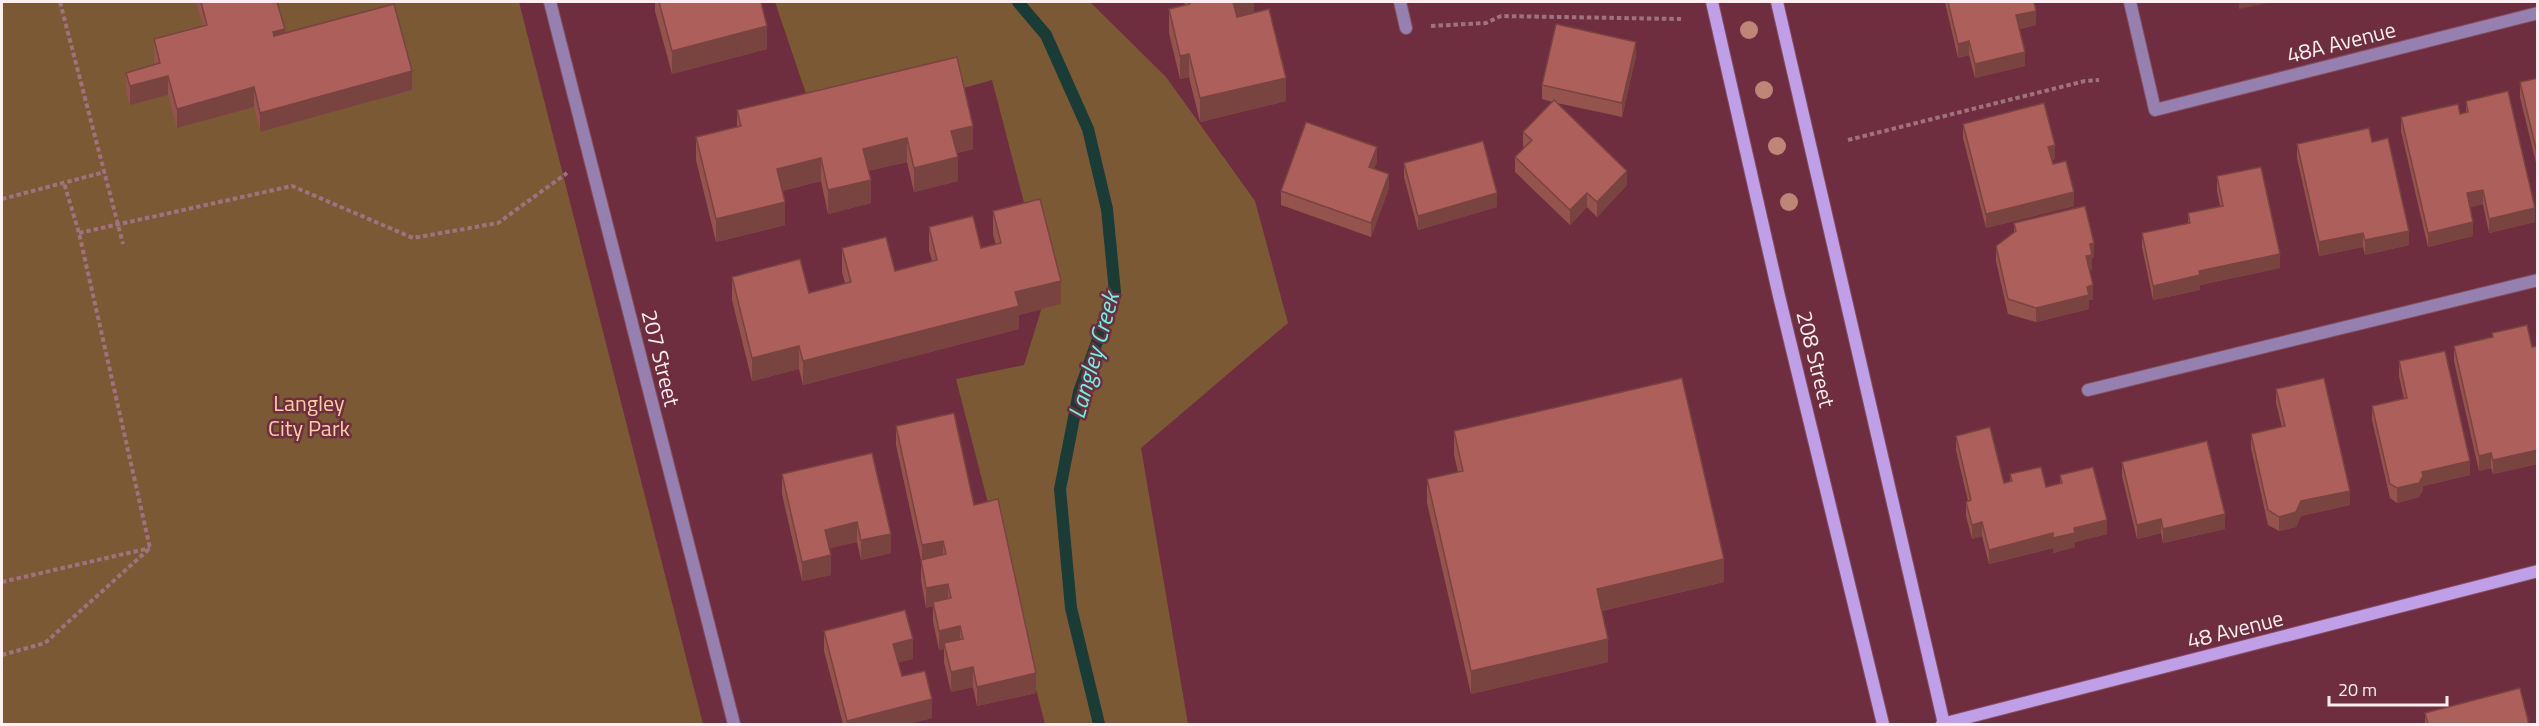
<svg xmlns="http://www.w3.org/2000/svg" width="2539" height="726" font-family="'Titillium Web',sans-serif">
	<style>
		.green { fill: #7c5935 }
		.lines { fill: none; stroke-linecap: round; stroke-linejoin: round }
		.stream { stroke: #1a3c37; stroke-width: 12 }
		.service-casing { stroke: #854d5c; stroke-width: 14 }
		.minor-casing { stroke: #854d5c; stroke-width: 14 }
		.tertiary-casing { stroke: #854d5c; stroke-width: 14 }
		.secondary-casing { stroke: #854d5c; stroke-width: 14 }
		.path { stroke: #a0717e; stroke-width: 4; stroke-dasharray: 4.5 3; stroke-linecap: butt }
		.service { stroke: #9580af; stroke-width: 12 }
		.minor { stroke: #9580af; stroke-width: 12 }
		.tertiary { stroke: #9580af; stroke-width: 12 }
		.secondary { stroke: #c09fe9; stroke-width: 12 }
		.tree { fill: #bd8676 }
		.wall { fill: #95534e }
		.shaded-wall { fill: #794340 }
		.building { fill: #ad605b; stroke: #794340; stroke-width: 1.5 }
		.labels { text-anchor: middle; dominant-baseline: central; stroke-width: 5; stroke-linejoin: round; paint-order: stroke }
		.street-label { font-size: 22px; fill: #ffeef2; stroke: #6e2e40 }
		.park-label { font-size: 22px; fill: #fdcea2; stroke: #6e2e40 }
		.water-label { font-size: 24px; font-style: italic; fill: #61f9e7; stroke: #6e2e40 }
	</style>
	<rect width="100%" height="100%" fill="#6e2e40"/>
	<g class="green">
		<path d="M2,2H519L703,724H2Z"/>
		<path d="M775,2H1090L1166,77L1255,201L1288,323L1141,448L1188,724H1045L956,379L1024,365L1047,291L992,80L818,129Z"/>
	</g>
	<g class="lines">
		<path class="stream" d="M1018,2L1046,35L1088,129L1107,209L1115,292L1079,392L1060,489L1071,608L1099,724"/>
		<g class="service-casing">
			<path id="service" d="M2088,390L2538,280"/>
		</g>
		<g class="minor-casing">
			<g id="minor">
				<path d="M1400,2L1406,28"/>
				<path d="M2130,2L2155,110L2538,13"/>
			</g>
		</g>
		<g class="tertiary-casing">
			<path id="tertiary" d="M550,2L734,724"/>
		</g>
		<g class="secondary-casing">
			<g id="secondary">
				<path d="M1712,2L1779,296L1883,724"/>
				<path d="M1777,2L1944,724"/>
				<path d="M1942,724L2538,571"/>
			</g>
		</g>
		<g class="path">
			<path d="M60,2L123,244"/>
			<path d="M1431,26L1486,23L1501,16L1681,19"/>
			<path d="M1848,140L2085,81L2099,80"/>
			<path d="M2,199L105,172"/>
			<path d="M79,233L292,186L413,238L498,223L567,173"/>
			<path d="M2,582L150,548"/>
			<path d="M2,655L45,643L150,548L79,233L64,183"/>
		</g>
		<use href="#service" class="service"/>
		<use href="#minor" class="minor"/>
		<use href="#tertiary" class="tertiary"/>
		<use href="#secondary" class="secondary"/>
	</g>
	<g class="tree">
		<circle cx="1749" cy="30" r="9"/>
		<circle cx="1764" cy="90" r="9"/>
		<circle cx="1777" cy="146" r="9"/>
		<circle cx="1789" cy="202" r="9"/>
	</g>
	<g class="wall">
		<path d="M196,2H277L285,33L412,90L260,132L254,107L177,128L168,95L130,105L126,93V73L155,65L154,59V39L203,26Z"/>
		<path d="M655,2H761L767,49L672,74L655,11Z"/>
		<path d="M1184,2H1254V12L1286,101L1200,122L1189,77L1180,79L1169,33V9L1185,5Z"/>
		<path d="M1945,2H2034L2036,25L2019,29L2025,66L1975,78L1969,55L1958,58Z"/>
		<path d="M1636,56L1622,117L1557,103L1627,185L1597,217L1587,207L1570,225L1515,172V157L1525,148L1523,146V132L1553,102L1542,99V85Z"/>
		<path d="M2538,78V171L2520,97V82Z"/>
		<path d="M2466,101L2535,222L2489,233L2483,204L2470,207L2473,236L2428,247L2401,131V117L2460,114L2466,112Z"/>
		<path d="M737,110L973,149L957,153L958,181L914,192L907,162L868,171L871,203L828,214L821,181L782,191L785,225L716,242L696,160V137L737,127Z"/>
		<path d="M1963,124L2055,159L2052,160L2053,164L2074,206L1986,228L1963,138Z"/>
		<path d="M2372,142L2409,245L2365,255L2363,247L2319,256L2297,158V144Z"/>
		<path d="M1377,162L1374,168L1389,188L1371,237L1281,205V191Z"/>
		<path d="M1404,163L1497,207L1418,230L1404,177Z"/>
		<path d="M2217,176L2280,268L2200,285V290L2153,300L2142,247V233L2188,223V213L2220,206L2217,191Z"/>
		<path d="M993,211L1061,304L1019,315V329L803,385L799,369L752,381L732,300V277L809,293L845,283L842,272V248L895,271L932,261L929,250V227L981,248L996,245L993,234Z"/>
		<path d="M2014,223L2094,257L2092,258V269L2090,270L2093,299L2089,300V309L2036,322L2008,314L1996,261V246L2014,232Z"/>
		<path d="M2492,333L2532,347L2538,346V464L2493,474L2491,468L2479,471L2454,361V346L2492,337Z"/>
		<path d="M2399,361L2470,475L2423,486V490L2419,497L2397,503L2390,498L2372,420V406L2404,399L2399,376Z"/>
		<path d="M2276,389L2350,505L2301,516L2296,527L2279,531L2268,525L2251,448V434L2282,427L2276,403Z"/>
		<path d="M896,426L974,505L1036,693L977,706L973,687L951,692L944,662V649L939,650L933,621V606L926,608L921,580V560L896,445Z"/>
		<path d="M1454,431L1724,582L1602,611L1608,662L1471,694L1427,503V479L1458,472L1454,455Z"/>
		<path d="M1956,436L2004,483L2010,482V474L2046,487L2060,484V475L2107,534L2075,542V547L2053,553V548L1989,564L1982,536L1972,539L1966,516V502L1968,501L1956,450Z"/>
		<path d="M872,453L891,553L861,560L857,542L830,548L831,575L802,581L782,494V474Z"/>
		<path d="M2122,462L2225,529L2163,543L2161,533L2137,539L2122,476Z"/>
		<path d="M824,631L913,659L898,662L902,676L932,718L908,724H843L824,651Z"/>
		<path d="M2425,713L2529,724H2425Z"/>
	</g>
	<g class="shaded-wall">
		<path d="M1232,2H1254V13L1232,19Z"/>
		<path d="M2239,2H2273L2239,9Z"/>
		<path d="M2036,11V25L2016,29V15Z"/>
		<path d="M767,26V49L672,74V51Z"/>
		<path d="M285,29V48L273,52V32Z"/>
		<path d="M1969,41V55L1958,58V44Z"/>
		<path d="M1636,42V56L1622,117V103Z"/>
		<path d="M2025,52V66L1975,78V64Z"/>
		<path d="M1189,54V77L1180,79V56Z"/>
		<path d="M412,71V90L260,132V113Z"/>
		<path d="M168,76V95L130,105V86Z"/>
		<path d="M1286,78V101L1200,122V98Z"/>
		<path d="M254,87V107L177,128V109Z"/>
		<path d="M973,126V149L951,154V131Z"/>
		<path d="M907,138V162L863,172V149Z"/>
		<path d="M2055,145V159L2048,161V147Z"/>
		<path d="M1377,147V162L1369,181V167Z"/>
		<path d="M958,157V181L914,192V168Z"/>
		<path d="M821,158V181L777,192V169Z"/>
		<path d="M1627,171V185L1597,217V202Z"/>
		<path d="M1389,174V188L1371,237V223Z"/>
		<path d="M871,180V203L828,214V190Z"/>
		<path d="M2483,190V204L2467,208V193Z"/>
		<path d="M2074,192V206L1986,228V214Z"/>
		<path d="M1497,193V207L1418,230V216Z"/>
		<path d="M1587,193V207L1570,225V210Z"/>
		<path d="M785,202V225L716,242V219Z"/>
		<path d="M2535,208V222L2489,233V219Z"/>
		<path d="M2473,222V236L2428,247V233Z"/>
		<path d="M2409,231V245L2365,255V240Z"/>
		<path d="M2363,233V247L2319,256V242Z"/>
		<path d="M2094,243V257L2092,258V269L2086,271V256L2090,244Z"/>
		<path d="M2280,254V268L2200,285V290L2153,300V286L2199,271Z"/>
		<path d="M1061,281V304L1019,315V329L803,385V361L1015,292Z"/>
		<path d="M2093,285V299L2089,300V309L2036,322V308L2087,287Z"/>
		<path d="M799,346V369L752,381V358Z"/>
		<path d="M2538,450V464L2493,474V460Z"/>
		<path d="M2491,453V468L2479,471V456Z"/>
		<path d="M2470,461V475L2423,486V490L2419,497L2397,503V488L2422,472Z"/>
		<path d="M2350,491V505L2301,516L2296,527L2279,531V517L2301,501Z"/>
		<path d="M2225,514V529L2163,543V529Z"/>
		<path d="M2161,519V533L2137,539V525Z"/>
		<path d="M2107,520V534L2075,542V547L2053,553V548L1989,564V550Z"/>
		<path d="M857,522V542L825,549V530Z"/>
		<path d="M1982,522V536L1972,539V525Z"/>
		<path d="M891,534V553L861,560V540Z"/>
		<path d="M943,541V560L922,565V545Z"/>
		<path d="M831,555V575L802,581V562Z"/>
		<path d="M1724,559V582L1597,612V589Z"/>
		<path d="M948,584V603L933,602V606L926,608V588Z"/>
		<path d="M960,626V646L944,643V649L939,650V631Z"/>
		<path d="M913,639V659L893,664V644Z"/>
		<path d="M1608,639V662L1471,694V671Z"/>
		<path d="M973,667V687L951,692V672Z"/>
		<path d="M1036,673V693L977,706V687Z"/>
		<path d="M932,699V718L908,724H847V721Z"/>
	</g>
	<g class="building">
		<path d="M201,2H277L285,29L273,32L274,36L394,4L412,71L260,113L254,87L177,109L168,76L130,86L126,73L160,63L154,39L207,25Z"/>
		<path d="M659,2H761L767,26L672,51Z"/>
		<path d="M1189,2H1233L1237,17L1269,9L1286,78L1200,98L1189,54L1180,56L1169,9L1190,4Z"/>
		<path d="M1948,2H2034L2036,11L2016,15L2025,52L1975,64L1969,41L1958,44Z"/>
		<path d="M1556,24L1636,42L1622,103L1542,85Z"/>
		<path d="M957,57L973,126L951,131L958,157L914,168L907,138L863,149L871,180L828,190L821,158L777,169L785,202L716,219L696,137L741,126L737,110Z"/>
		<path d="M2538,78V157L2520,82Z"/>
		<path d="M2508,91L2535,208L2489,219L2483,190L2467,193L2473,222L2428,233L2401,117L2458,104L2460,114L2468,112L2466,101Z"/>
		<path d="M1554,100L1627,171L1597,202L1587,193L1570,210L1515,157L1532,140L1523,132Z"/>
		<path d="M2044,103L2055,145L2048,147L2053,164L2066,161L2074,192L1986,214L1963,124Z"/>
		<path d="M1306,122L1377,147L1369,167L1389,174L1371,223L1281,191Z"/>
		<path d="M2369,128L2372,142L2388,138L2409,231L2365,240L2363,233L2319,242L2297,144Z"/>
		<path d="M1483,141L1497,193L1418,216L1404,163Z"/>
		<path d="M2261,167L2280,254L2199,271L2200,275L2153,286L2142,233L2190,223L2188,213L2223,206L2217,176Z"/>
		<path d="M1040,199L1061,281L1015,292L1019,306L803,361L799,346L752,358L732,277L800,259L809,293L851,282L842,248L886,237L895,271L937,260L929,227L973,216L981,248L1001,243L993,211Z"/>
		<path d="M2085,206L2094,243L2090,244L2092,255L2086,256L2093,285L2087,287L2089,295L2036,308L2008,299L1996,246L2016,231L2014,223Z"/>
		<path d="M2527,325L2532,347L2538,346V450L2493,460L2491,453L2479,456L2454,346L2493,337L2492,333Z"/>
		<path d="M2445,351L2470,461L2422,472L2423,476L2419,483L2397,488L2390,484L2372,406L2407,398L2399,361Z"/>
		<path d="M1682,378L1724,559L1597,589L1608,639L1471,671L1427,479L1463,471L1454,431Z"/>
		<path d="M2324,378L2350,491L2301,501L2296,512L2279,517L2268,510L2251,434L2285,426L2276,389Z"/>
		<path d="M954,413L974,505L998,499L1036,673L977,687L973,667L951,672L944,643L963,639L960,626L939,631L933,602L951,598L948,584L926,588L921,560L946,554L943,541L922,545L896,426Z"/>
		<path d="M1990,427L2004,483L2012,481L2010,474L2041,467L2046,487L2062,483L2060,475L2093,467L2107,520L2074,528L2075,533L2053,538V533L1989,550L1982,522L1972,525L1966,502L1971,500L1956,436Z"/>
		<path d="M2207,441L2225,514L2163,529L2161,519L2137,525L2122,462Z"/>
		<path d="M872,453L891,534L861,540L857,522L825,530L831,555L802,562L782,474Z"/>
		<path d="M905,610L913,639L893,644L902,676L925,671L932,699L847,721L824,631Z"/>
		<path d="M2520,688L2529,724H2428L2425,713Z"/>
	</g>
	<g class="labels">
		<g class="street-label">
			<text transform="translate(2341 42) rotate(-14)">48A Avenue</text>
			<text transform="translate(661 358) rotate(76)">207 Street</text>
			<text transform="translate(1816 359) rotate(76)">208 Street</text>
			<text transform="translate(2235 629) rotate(-14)">48 Avenue</text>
		</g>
		<g class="park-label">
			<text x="309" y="403">Langley<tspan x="309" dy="25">City Park</tspan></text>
		</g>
		<g class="water-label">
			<text transform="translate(1093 355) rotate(-74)">Langley Creek</text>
		</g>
	</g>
	<rect width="2539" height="726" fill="none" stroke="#ffeef2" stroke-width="6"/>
	<path d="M2329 696v9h118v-9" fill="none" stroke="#ffeef2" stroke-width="3"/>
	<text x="2338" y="696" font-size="18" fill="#ffeef2" stroke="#6e2e40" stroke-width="4.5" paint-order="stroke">20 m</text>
</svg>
